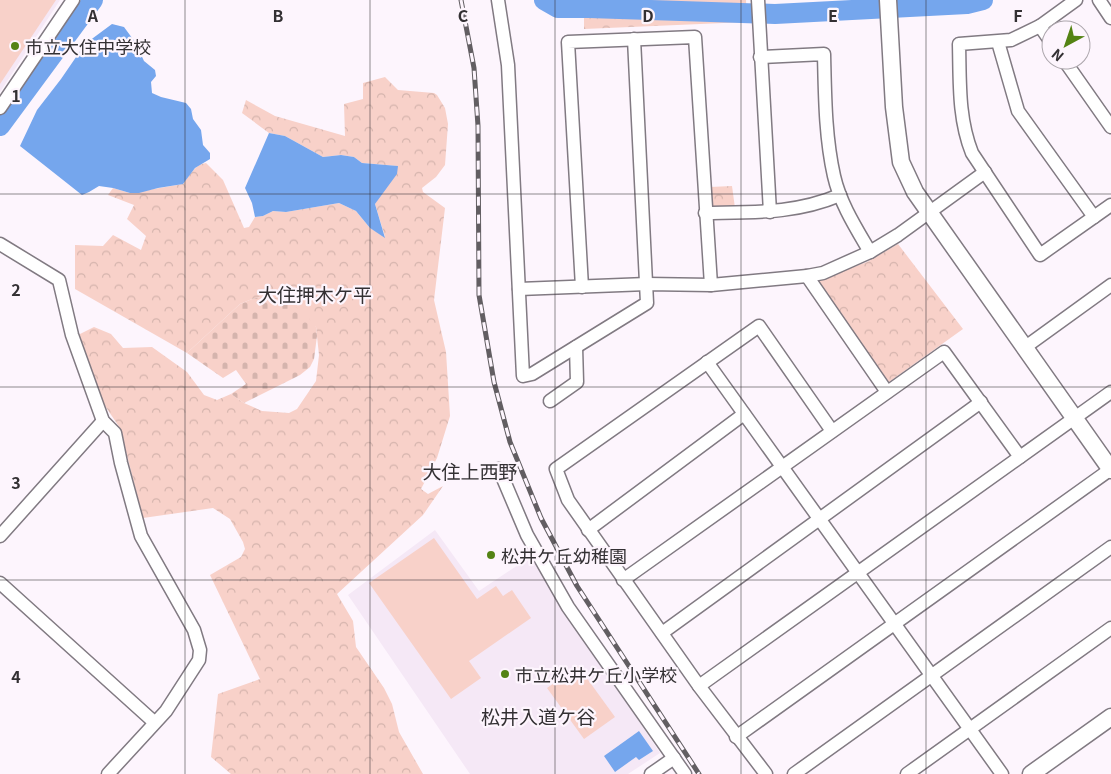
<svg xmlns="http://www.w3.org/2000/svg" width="1111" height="774" font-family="Georgia,'Noto Sans JP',serif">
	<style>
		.built { fill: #f5e8f6 }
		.green { fill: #f8d1c9 }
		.forest { fill: url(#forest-crowns) }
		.cemetery { fill: url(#cemetery-stones) }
		.water { fill: #75a6ed }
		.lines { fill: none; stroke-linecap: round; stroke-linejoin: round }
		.river { stroke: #75a6ed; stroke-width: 20 }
		.minor-casing { stroke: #817a82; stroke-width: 15 }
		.tertiary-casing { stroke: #817a82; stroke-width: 19 }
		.minor { stroke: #fff; stroke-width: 12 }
		.tertiary { stroke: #fff; stroke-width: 16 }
		.rail-casing { stroke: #625e62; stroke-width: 5 }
		.rail { stroke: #fdf5fd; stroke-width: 3; stroke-dasharray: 9; stroke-linecap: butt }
		.grid { fill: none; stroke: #333033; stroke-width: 1; stroke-opacity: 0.55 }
		.poi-dot { fill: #548314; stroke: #fdf5fd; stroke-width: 2 }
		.labels { text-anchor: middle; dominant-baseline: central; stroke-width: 4.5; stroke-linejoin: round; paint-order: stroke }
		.poi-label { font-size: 18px; fill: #333033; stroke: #fdf5fd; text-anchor: start }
		.neighbourhood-label { font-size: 19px; fill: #333033; stroke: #fdf5fd }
		.grid-label { font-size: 16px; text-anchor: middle; font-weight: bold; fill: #333033; stroke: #fdf5fd; stroke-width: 4.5; stroke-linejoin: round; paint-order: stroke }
	</style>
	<defs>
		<pattern id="forest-crowns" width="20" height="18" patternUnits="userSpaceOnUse" patternTransform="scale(1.25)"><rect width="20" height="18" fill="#f8d1c9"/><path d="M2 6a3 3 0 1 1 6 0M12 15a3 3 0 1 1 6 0" fill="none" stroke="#d5b4ad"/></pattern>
		<pattern id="cemetery-stones" width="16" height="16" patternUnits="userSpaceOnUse" patternTransform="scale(1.25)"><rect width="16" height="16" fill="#f8d1c9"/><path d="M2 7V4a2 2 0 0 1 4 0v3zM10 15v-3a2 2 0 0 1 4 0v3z" fill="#d5b4ad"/></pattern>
	</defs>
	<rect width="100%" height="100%" fill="#fdf5fd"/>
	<g class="built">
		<path d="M0,0H60L0,92Z"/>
		<path d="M435,530L479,591L530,557L660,753L628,774H470L348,595Z"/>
	</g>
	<g class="green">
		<path d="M0,0H56L0,84Z"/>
		<path d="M434,538L477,599L496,586L503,596L512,590L531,618L469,661L481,678L451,699L369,583Z"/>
		<path d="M578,666L615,717L584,739L547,688Z"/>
	</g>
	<g class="forest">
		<path d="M584,0H746L747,22L584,29Z"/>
		<path d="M385,77L398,90L434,93L437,95L445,108L448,124L445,165L436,177L422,188L423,192L445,208L434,300L446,352L450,416L437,458L421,489L428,494L443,486L423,515L337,594L353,621L356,647L384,688L392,704L399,732L423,774H231L211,757L218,694L260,679L210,575L241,557L245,549L243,542L230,519L213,508L143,518L120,428L103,403L78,335L94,327L111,334L123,348L152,347L187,372L204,395L217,400L231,394L244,403L262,411L289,413L297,409L316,381L319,355L316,327L265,296L252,299L240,304L187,353L75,289V245L103,246L113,235L141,250L146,236L127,219L134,205L108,195L113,188L130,193L183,184C190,175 194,165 206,163L223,180L244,228L249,227L255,217L263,216L273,211L286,212L339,203L356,211L370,228L385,237L375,204L397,166L362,163L354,157L341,155L323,157L285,136L269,133L242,113L246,100L275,116L345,136L344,104L363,99V83Z"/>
		<path d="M732,186L735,208L714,209L711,206L710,187Z"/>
		<path d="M898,244L963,329L889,382L815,281L867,262Z"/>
	</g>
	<path class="cemetery" d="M265,296L288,301L307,316L316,327L317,336L314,359L310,367L300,375L244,403L231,394L246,384L236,370L223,378L187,353L240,304L252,299Z"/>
	<g class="water">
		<path d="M112,24L124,27L135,42L144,61L155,70L156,76L151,82L152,93L161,97L186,103L191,109L193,119L201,130L203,145L210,153V159L195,168L183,184L158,188L139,193H130L113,188L99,186L89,192L82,195L20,146L37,110L61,79L85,44Z"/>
		<path d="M269,133L285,136L323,157L341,155L354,157L362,163L398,166L397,174L375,204L385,238L370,228L356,211L339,203L286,212L273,211L263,216L255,217L252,203L245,188Z"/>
		<path d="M639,731L653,751L639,760L636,757L615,772L604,756Z"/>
	</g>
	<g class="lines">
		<g class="river">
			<path d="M544,0L558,8H589L775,14L967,4L983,0"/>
			<path d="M0,126L93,0"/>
		</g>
		<g class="minor-casing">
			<g id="minor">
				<path d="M498,0L508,65L523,376L532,374L647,303L634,39"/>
				<path d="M758,0L770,212"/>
				<path d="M1076,0L1040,26L1011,40L959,44C960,81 958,118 972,153L1040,255L1111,205"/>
				<path d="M1099,0L1111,18"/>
				<path d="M1040,26L1051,42"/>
				<path d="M998,42L1018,111L1094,217"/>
				<path d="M760,57L824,54C825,94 825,136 834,176C840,203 856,228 870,252"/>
				<path d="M1064,60L1111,127"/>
				<path d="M0,108L73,0"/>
				<path d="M705,213C754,212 795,214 840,195"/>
				<path d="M0,244L59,280L72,335L103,421L115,433L121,463L141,536L194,630L200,650L199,660L166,711L108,774"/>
				<path d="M807,276L887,392"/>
				<path d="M582,287L568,42L695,37L711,285"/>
				<path d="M519,289L647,284L711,285L807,276L823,273L870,252L898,235L985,172"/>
				<path d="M1024,348L1111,285"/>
				<path d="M707,362L1002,774"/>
				<path d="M550,401L577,382L576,347"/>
				<path d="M499,469L527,535L568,607L685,774"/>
				<path d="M588,530L744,414"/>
				<path d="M0,536L103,421"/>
				<path d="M623,580L944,352L1020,457"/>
				<path d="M0,583L154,722"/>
				<path d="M662,633L981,402"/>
				<path d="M699,686L1111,392"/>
				<path d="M736,737L1111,469"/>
				<path d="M651,774L674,758"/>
				<path d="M766,774L699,686L568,500L556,469L759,326L832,431"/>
				<path d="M794,774L1111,547"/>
				<path d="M907,774L1111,628"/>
			</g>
		</g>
		<g class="tertiary-casing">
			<g id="tertiary">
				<path d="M888,0L894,107L901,162L915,192L1111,470"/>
				<path d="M1031,774L1111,717"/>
			</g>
		</g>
		<use href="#minor" class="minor"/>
		<use href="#tertiary" class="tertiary"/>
		<g class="rail-casing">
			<path id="rail" d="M461,0L474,68L478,126L479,295L494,382L510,442L541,518L577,586L699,774"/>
		</g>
		<use href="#rail" class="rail"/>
	</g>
	<path class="grid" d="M185,0V774M370,0V774M555,0V774M741,0V774M926,0V774M0,194H1111M0,387H1111M0,580H1111"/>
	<g class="poi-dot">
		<circle cx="15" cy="46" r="5"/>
		<circle cx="491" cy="555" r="5"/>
		<circle cx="505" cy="674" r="5"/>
	</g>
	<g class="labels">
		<g class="poi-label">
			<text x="25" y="46">市立大住中学校</text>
			<text x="501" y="555">松井ケ丘幼稚園</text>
			<text x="515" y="674">市立松井ケ丘小学校</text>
		</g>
		<g class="neighbourhood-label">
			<text x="315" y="293">大住押木ケ平</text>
			<text x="470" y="470">大住上西野</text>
			<text x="538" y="715">松井入道ケ谷</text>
		</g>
	</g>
	<g class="grid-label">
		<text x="93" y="22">A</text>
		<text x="278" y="22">B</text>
		<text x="463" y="22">C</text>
		<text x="648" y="22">D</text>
		<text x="833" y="22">E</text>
		<text x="1018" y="22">F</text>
		<text x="16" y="102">1</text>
		<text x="16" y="296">2</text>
		<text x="16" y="489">3</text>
		<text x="16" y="683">4</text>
	</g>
	<g transform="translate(1066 45) rotate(220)"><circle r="24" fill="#fdf5fd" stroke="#aca6ac"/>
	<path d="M0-4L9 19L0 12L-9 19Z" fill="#548314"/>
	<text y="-8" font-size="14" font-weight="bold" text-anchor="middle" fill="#333033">N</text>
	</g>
</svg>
